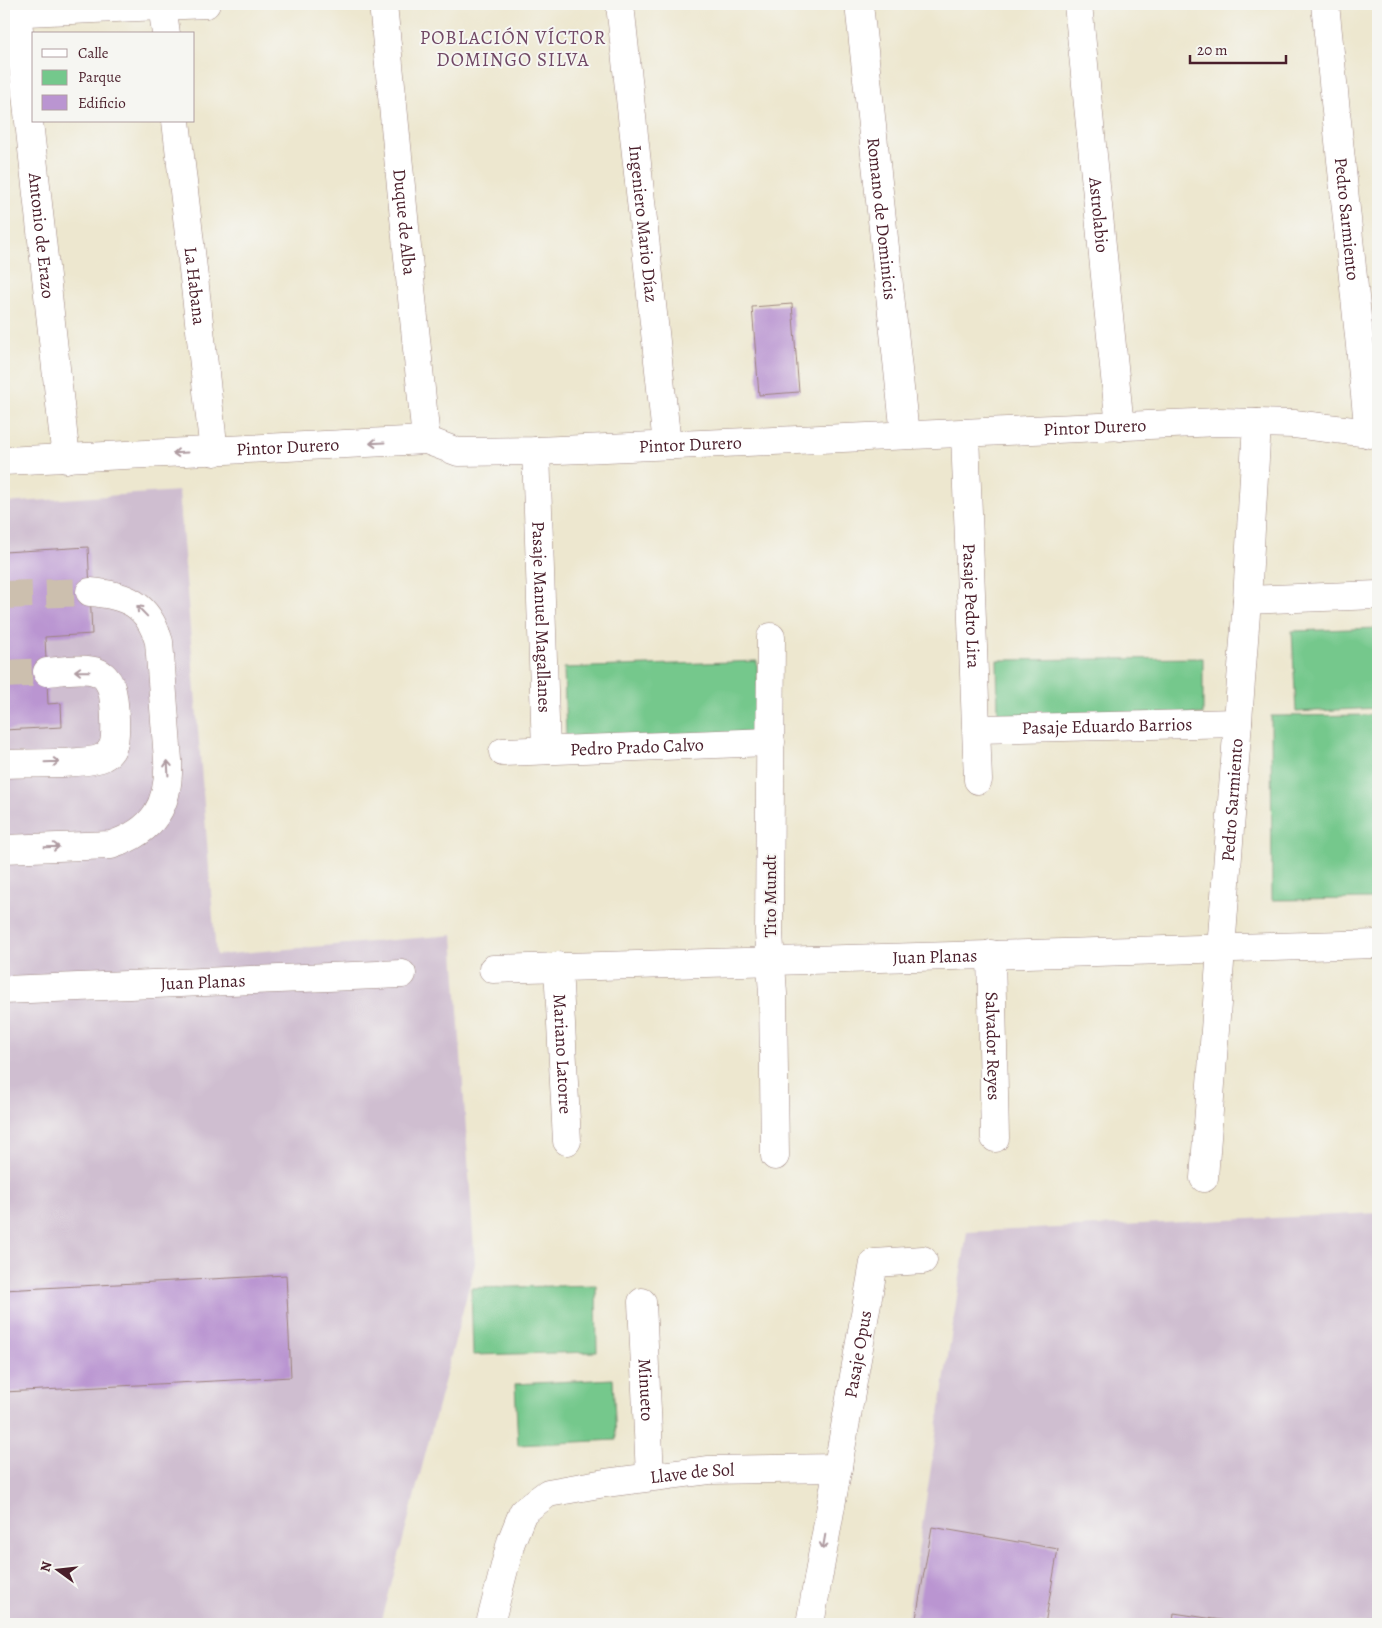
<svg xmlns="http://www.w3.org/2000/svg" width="1382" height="1628" font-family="Alegreya,serif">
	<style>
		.industrial { fill: #cfbed0 }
		.green { fill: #74c88c; stroke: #5f745c }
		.building { fill: #ba95d1 }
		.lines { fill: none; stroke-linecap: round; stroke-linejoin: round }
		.minor-tunnel { stroke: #ccbfae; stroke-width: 28; stroke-dasharray: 28 14; stroke-linecap: butt }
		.minor-casing { stroke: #9c837d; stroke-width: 29 }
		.minor { stroke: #fff; stroke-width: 28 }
		.oneway { stroke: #ae9aa0 }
		.labels { text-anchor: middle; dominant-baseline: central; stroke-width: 4; stroke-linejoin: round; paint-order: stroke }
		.street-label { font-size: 18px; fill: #4a1f2b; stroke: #f6f6f2 }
		.neighbourhood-label { font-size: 19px; letter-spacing: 1px; fill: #714865; stroke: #f6f6f2 }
	</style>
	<rect width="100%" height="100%" fill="#f6f6f2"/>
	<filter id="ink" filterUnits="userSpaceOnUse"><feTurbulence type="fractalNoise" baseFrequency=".02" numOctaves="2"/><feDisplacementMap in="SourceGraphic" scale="10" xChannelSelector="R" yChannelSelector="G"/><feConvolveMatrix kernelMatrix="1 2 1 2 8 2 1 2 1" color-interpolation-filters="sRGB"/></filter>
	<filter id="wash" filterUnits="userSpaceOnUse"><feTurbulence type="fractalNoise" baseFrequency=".0096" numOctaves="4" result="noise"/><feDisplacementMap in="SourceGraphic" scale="20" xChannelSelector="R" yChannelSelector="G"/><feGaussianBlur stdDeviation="1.12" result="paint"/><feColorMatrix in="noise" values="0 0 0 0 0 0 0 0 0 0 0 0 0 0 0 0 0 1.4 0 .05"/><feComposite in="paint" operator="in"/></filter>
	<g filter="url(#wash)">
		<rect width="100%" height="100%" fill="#ede7cf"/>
		<g class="industrial">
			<path d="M179,491L216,955L453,935L475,1264L381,1624H4V503Z"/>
			<path d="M1378,1213V1624H907L967,1232Z"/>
		</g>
		<g class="green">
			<path d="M1378,628V708L1296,712L1292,631Z"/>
			<path d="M1203,658V714L998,716L997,660Z"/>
			<path d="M757,661L759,733L566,740L564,668Z"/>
			<path d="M1378,715V899L1272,900L1271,716Z"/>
			<path d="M596,1285L597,1352L473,1355L471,1288Z"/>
			<path d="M613,1379L616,1440L518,1445L515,1384Z"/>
		</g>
		<g id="blocks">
			<g class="building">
				<path d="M792,304L799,392L759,395L752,307Z"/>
				<path d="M88,547L92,634L45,637L48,704L61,703L62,727L4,730V552Z"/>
				<path d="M1376,809H1378V860H1377Z"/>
				<path d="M286,1275L291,1377L4,1392V1290Z"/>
				<path d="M932,1527L1058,1549L1045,1624H915Z"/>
				<path d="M1174,1613L1240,1623V1624H1173Z"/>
			</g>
		</g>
	</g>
	<g filter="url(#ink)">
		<use href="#blocks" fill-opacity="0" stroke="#9c837d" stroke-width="1"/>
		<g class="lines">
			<g class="minor-tunnel">
				<path d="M4,595L90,592"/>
				<path d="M4,674L47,672"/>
			</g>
			<g class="minor-casing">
				<g id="minor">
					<path d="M162,4L166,34"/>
					<path id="s1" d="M383,4L426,440"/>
					<path id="s2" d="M620,4L667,445"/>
					<path id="s3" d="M859,4L905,435"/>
					<path id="s4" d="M1078,4L1120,427"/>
					<path id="s5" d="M1325,4L1369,434"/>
					<path id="s6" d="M17,12L66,459"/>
					<path d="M4,13L206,4"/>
					<path id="s7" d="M176,121L214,452"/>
					<path id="s8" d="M965,434L978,780"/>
					<path id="s9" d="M536,451L546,750"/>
					<path id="s10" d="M4,461L426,440L458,452L536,451L1219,422L1294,424L1378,434"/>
					<path d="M1247,600L1378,595"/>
					<path d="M771,637L769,933L773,994L775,1156"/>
					<path id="s11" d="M977,729L1238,723"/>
					<path id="s12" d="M503,752L771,742"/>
					<path d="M4,764C23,763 90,765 103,757C107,755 111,751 113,746C117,736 115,695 110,685C108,680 103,674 97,672C85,667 60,671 47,672"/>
					<path d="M4,849L111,845C154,831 170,805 168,760L159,642C148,604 127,595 90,592"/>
					<path id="s13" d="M991,954L995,1138"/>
					<path id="s14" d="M558,966L567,1141"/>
					<path id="s15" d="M493,969L1378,944"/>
					<path id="s16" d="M4,990L402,974"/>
					<path id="s17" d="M1204,1178L1247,600L1257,423"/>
					<path id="s18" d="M642,1302L650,1476"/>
					<path id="s19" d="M490,1624L511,1542L523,1512L548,1493L605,1483L709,1470L838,1468"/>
					<path id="s20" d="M810,1624L874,1263L923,1260"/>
				</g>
			</g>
			<use href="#minor" class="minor"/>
		</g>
		<defs><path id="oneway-shaft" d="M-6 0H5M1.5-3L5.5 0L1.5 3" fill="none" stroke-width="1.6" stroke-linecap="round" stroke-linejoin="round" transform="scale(1.25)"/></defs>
		<g class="oneway">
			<use href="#oneway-shaft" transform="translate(377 443) rotate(177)"/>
			<use href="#oneway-shaft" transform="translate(180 453) rotate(177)"/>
			<use href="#oneway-shaft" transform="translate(142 611) rotate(-134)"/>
			<use href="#oneway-shaft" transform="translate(82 671) rotate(-179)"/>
			<use href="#oneway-shaft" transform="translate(52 762) rotate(-2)"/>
			<use href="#oneway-shaft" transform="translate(168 768) rotate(-93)"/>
			<use href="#oneway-shaft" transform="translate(52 847) rotate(-2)"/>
			<use href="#oneway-shaft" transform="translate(824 1542) rotate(100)"/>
		</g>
	</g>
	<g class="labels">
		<g class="street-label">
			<text stroke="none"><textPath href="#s4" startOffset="212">Astrolabio</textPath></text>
			<text stroke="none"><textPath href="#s5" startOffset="216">Pedro Sarmiento</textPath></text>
			<text stroke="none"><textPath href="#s3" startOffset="216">Romano de Dominicis</textPath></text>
			<text stroke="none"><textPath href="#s1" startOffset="219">Duque de Alba</textPath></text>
			<text stroke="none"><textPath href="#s2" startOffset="221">Ingeniero Mario Díaz</textPath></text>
			<text stroke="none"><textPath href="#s6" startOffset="225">Antonio de Erazo</textPath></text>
			<text stroke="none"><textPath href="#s7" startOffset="166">La Habana</textPath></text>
			<text stroke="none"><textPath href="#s10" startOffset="1094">Pintor Durero</textPath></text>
			<text stroke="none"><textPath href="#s10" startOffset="689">Pintor Durero</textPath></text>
			<text stroke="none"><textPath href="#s10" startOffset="284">Pintor Durero</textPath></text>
			<text stroke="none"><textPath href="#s8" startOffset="172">Pasaje Pedro Lira</textPath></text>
			<text stroke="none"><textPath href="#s9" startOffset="166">Pasaje Manuel Magallanes</textPath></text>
			<text stroke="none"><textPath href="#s11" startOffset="130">Pasaje Eduardo Barrios</textPath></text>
			<text stroke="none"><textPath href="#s12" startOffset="134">Pedro Prado Calvo</textPath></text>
			<text stroke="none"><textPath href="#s17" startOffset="379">Pedro Sarmiento</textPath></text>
			<text transform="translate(770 896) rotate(-90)">Tito Mundt</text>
			<text stroke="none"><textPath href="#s15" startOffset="442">Juan Planas</textPath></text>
			<text stroke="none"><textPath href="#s16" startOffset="199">Juan Planas</textPath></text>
			<text stroke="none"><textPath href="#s13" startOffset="92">Salvador Reyes</textPath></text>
			<text stroke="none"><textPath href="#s14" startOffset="88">Mariano Latorre</textPath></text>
			<text stroke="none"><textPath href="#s20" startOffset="274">Pasaje Opus</textPath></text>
			<text stroke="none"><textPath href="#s18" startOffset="88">Minueto</textPath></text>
			<text stroke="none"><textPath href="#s19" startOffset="294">Llave de Sol</textPath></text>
		</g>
		<g class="neighbourhood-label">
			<text x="513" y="38">POBLACIÓN VÍCTOR<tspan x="513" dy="22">DOMINGO SILVA</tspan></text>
		</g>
	</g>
	<rect width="1382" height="1628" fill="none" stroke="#f6f6f2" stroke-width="20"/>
	<rect x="32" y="32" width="162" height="90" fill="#f6f6f2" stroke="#b1a0a2"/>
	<rect x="42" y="49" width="25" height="8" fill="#ffffff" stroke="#b1a0a2"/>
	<text x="78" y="58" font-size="15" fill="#4a1f2b">Calle</text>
	<rect x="42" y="70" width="25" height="15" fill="#74c88c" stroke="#b1a0a2"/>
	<text x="78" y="82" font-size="15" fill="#4a1f2b">Parque</text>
	<rect x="42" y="95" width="25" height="15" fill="#ba95d1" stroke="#b1a0a2"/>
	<text x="78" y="108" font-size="15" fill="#4a1f2b">Edificio</text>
	<g transform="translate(58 1570) rotate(285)" stroke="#f6f6f2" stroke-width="4" paint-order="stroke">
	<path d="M0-4L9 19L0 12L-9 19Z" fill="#4a1f2b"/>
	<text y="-8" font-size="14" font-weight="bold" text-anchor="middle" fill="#4a1f2b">N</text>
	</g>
	<path d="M1190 55v8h96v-8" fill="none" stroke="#4a1f2b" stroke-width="2.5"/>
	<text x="1197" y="55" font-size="15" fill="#4a1f2b" stroke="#f6f6f2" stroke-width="4" paint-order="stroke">20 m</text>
</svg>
